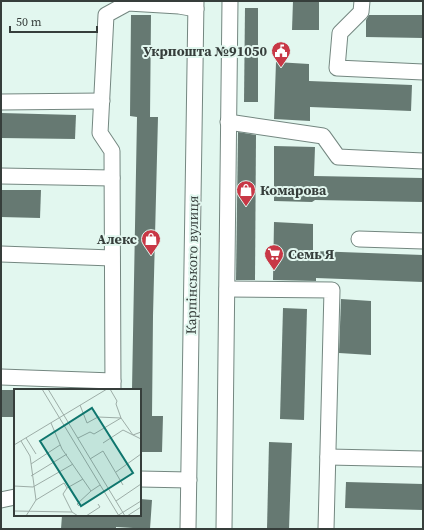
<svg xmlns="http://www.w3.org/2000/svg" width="424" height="530" font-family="'Source Serif 4',serif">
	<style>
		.building { fill: #667972 }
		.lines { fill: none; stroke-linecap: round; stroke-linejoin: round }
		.minor-casing { stroke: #748780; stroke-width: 17 }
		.minor { stroke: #fff; stroke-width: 15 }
		.labels { text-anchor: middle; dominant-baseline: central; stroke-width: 4; stroke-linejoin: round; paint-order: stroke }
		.poi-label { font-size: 14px; font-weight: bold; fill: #363e3b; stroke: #e2f7ef; text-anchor: end }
		.street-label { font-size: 14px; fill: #363e3b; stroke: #e2f7ef }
		.inset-road { fill: none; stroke: #9dada7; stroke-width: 1 }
		.view { fill: #0f766e; fill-opacity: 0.15; stroke: #0f766e; stroke-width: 2 }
		.inset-edge { fill: none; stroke: #363e3b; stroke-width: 2 }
	</style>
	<rect width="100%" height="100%" fill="#e2f7ef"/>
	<g class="building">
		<path d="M293,1H319V30H292Z"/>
		<path d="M245,8H258V102H244Z"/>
		<path d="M131,15H151L150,117H158L153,316L152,416H163L162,452H140V390H132L137,117L130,116Z"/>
		<path d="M369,15H423V38L366,37V20Z"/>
		<path d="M276,62L309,64V81L412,85L411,111L310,107V121L274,119Z"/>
		<path d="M1,113L76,115L75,139L1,138Z"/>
		<path d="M238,132L256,135L255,280H236Z"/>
		<path d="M274,146L315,147L314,176L423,178V202L315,200L312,202L274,201Z"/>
		<path d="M1,190H41L40,218L1,217Z"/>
		<path d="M274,222L313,224V251L423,255V282L316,278V281L273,280Z"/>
		<path d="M341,299L371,301V355L339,353Z"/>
		<path d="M283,308L307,309L304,420L280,419Z"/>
		<rect x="1" y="390" width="14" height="27"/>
		<path d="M269,442L292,443L289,529H267Z"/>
		<path d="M346,482L423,484V510L345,508Z"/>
		<path d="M140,499L152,500L150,529L116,527V529H61L62,515H140Z"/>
	</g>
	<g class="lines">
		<g class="minor-casing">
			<g id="minor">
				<path d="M362,1L361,12L340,33L337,68L423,72"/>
				<path d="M1,102L102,101"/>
				<path d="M228,122L323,136L338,157L423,161"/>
				<path d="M1,176L112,178"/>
				<path d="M359,239L423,241"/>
				<path d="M1,254L112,258"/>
				<path d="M227,289L332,290L326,529"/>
				<path d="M1,377L113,381"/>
				<path d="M113,390L112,151L100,133L106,15L128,3L179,6L196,9"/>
				<path d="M328,457L423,459"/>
				<path d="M140,479L189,480"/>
				<path d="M1,500L15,497"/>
				<path d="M188,529L196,1"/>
				<path d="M224,529L230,1"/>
			</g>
		</g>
		<use href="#minor" class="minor"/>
	</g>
	<defs>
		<g id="civic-pin" transform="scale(1)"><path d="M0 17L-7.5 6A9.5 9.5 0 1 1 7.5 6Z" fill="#c83846" stroke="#e2f7ef"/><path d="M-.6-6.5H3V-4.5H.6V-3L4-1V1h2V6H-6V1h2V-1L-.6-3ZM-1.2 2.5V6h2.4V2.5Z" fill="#fff"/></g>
		<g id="shop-pin" transform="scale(1)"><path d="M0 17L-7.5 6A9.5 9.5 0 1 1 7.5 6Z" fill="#c83846" stroke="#e2f7ef"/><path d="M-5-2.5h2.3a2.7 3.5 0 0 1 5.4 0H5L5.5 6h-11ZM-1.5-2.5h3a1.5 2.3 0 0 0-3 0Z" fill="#fff"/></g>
		<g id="supermarket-pin" transform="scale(1)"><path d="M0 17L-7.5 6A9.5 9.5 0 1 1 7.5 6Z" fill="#c83846" stroke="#e2f7ef"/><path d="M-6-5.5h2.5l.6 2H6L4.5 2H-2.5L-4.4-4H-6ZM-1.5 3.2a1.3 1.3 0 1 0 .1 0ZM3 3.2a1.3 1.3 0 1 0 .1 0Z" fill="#fff"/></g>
	</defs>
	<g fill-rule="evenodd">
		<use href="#civic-pin" x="281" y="51"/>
		<use href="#shop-pin" x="246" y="190"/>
		<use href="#shop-pin" x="151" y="239"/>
		<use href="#supermarket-pin" x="274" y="254"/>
	</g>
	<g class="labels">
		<g class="poi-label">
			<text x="267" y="51">Укрпошта №91050</text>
			<text x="260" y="190" text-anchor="start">Комарова</text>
			<text x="137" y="239">Алекс</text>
			<text x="288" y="254" text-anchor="start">Семь Я</text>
		</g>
		<g class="street-label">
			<text transform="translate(192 265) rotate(-89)">Карпінського вулиця</text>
		</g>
	</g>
	<g transform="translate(14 389)">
		<rect width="127" height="127" fill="#e2f7ef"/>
		<path class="inset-road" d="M28,0L105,127M34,0L111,127M96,0L103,12L102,15L107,29L119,46L127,50M66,16L73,34L84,28L107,29M37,34L48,60L77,102L86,96M12,49L22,65M64,49L76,43L80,45L107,29M7,52L16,67L22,111M89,54L109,41L119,46L127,43M0,56L93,0M76,70L89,62L109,96M17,75L46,56M102,83L127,65M17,87L53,65M0,97L19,98L59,75M102,112L127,95M65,117L63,115L77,102M0,122L58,123L64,127M58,123L49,105L53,99L69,90M12,127L22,111L50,94L53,99M72,127L86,118L84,115M103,127L127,112M113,127L127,118"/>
		<path class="view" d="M78,19L119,84L67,117L26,52Z"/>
		<rect width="127" height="127" class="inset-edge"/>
	</g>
	<rect width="424" height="530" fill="none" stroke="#363e3b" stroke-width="4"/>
	<path d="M10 26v6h87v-6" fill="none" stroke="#363e3b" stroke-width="2"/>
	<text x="16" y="26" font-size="12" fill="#363e3b" stroke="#e2f7ef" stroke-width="3" paint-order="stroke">50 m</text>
</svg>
